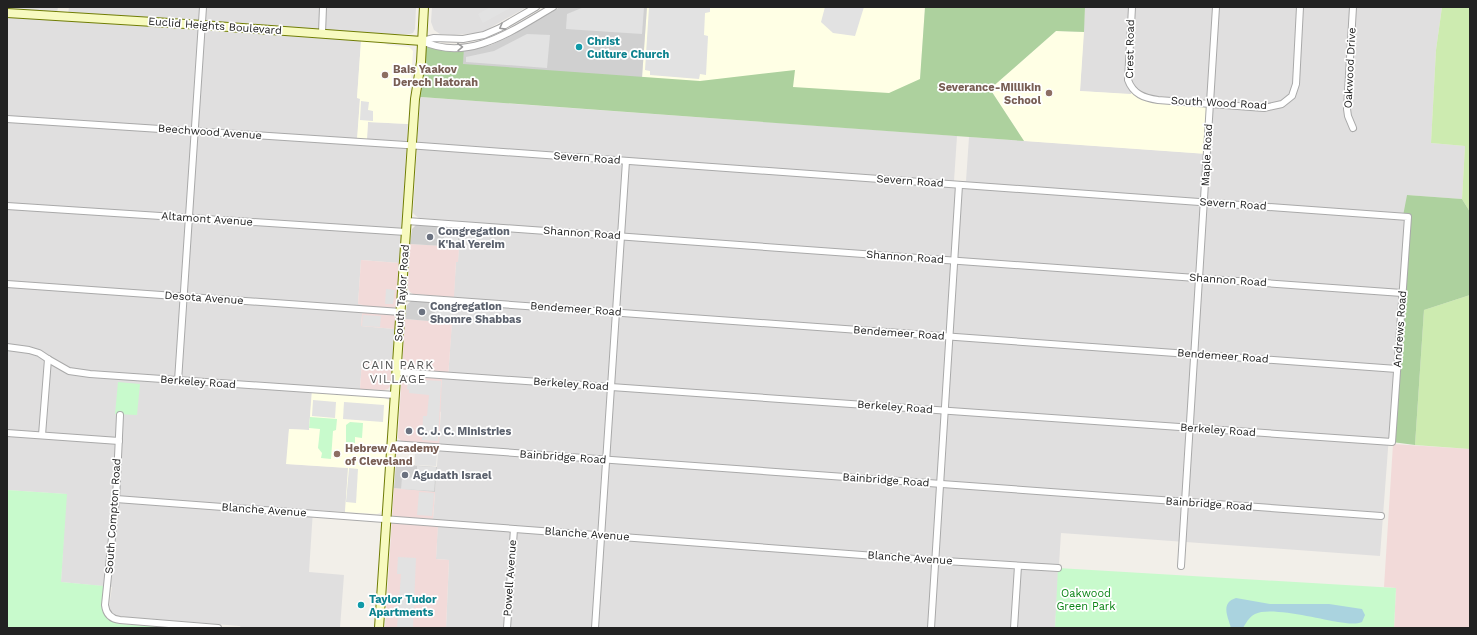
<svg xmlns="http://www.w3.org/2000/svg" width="1477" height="635" font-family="'Work Sans',sans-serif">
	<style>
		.residential { fill: #e0dfdf }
		.commercial { fill: #f2dad9 }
		.education { fill: #ffffe5 }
		.religious { fill: #d0d0d0 }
		.grass { fill: #cdebb0 }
		.forest { fill: #add19e }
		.park { fill: #c8facc }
		.parking { fill: #e2e2e2 }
		.water { fill: #aad3df }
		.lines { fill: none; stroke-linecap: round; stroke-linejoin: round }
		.street-casing { stroke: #a9a9a9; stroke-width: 8 }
		.secondary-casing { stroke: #707d05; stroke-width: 10 }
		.street { stroke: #fff; stroke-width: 6 }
		.secondary { stroke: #f7fabf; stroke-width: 8 }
		.oneway { stroke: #9c9c9c }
		.culture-dot { fill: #0f9aa8; stroke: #fff; stroke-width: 1.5 }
		.education-dot { fill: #8d6e63; stroke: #fff; stroke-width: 1.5 }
		.worship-dot { fill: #6b7280; stroke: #fff; stroke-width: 1.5 }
		.labels { text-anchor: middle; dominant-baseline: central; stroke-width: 3.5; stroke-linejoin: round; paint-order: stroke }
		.street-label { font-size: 11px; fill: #222; stroke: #fff }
		.culture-label { font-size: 11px; font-weight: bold; fill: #0d838f; stroke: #fff; text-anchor: start }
		.education-label { font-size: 11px; font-weight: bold; fill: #785e54; stroke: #fff; text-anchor: start }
		.worship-label { font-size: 11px; font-weight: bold; fill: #5b616d; stroke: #fff; text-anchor: start }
		.park-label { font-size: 11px; fill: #0c8416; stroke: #fff }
		.neighbourhood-label { font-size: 12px; letter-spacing: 1px; fill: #555; stroke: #fff }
	</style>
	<rect width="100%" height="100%" fill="#f2efe9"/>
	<g class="residential">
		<path d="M7,7H58L57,13L7,10Z"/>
		<path d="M69,7H416L415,29L413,33L410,34H375L68,14Z"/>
		<path d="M432,7H527L486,30L476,33L454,35L440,34L434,30L431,22Z"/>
		<path d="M1085,7H1442L1436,50L1431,143L1465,146L1462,199L1407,195L1380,556L1061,533L1055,628H446L449,560L436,559L438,520L433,519L441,412L439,411L442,377L448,378L456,262L458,261L460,221L419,218L416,216L413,213L420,97L957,136L954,181H966L969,137L1209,154L1213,100L1080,91Z"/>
		<path d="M7,17L361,41L357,98H360L357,145L366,146L368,122L408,124L399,263L361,260L358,304L363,305L361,326L395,329L392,363L362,361L360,389L312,386L309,430L289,429L287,464L349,468L345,512L313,510L309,572L344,575L340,628H241L240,626L116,616L112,614L109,607L112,587L61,582L66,494L7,490Z"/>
	</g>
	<g class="commercial">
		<path d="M410,244L459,247L458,262H456L454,297L413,294L410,292L408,288Z"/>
		<path d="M361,260L399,263L395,329L361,326L363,305L358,304Z"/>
		<path d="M405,319L452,323L448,378H442L439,445L403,442L398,438Z"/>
		<path d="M362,361L392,363L391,385L388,389L384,390L360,389Z"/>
		<path d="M1393,444L1470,449V628H1394L1396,588L1384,587Z"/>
		<path d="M394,488L435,492L433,519L422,518L421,524L438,525L436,559L449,560L446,628H385Z"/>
	</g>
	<g class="education">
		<path d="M647,7H925L918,112L641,92Z"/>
		<path d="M1056,31L1084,32L1080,91L1131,94L1133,90L1139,95L1210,103L1207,154L1024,141L990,89Z"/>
		<path d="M361,41L382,42L388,45L409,47L413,51L408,124L368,122L367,140L357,139L360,99L357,98Z"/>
		<path d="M312,392L382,397L389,400L382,509L380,513L377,514L345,512L348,468L286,464L289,429L309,430Z"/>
	</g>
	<g class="religious">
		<path d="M560,7H647L641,92L429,77L455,51L472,50L491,45L506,38Z"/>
		<path d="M417,224L460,227L459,247L410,244L412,229Z"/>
		<path d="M412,300L454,303L452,323L405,319L407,305Z"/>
		<path d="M396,464L437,467L435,492L394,488Z"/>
	</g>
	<g class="grass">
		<path d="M1442,7H1470V212L1462,199L1465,146L1431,143L1436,50Z"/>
		<path d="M1470,295V449L1415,445L1424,310Z"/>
	</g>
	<g class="forest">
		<path d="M925,7H1085L1084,32L1056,31L990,89L1024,141L421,97L415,99L422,41L464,47L463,64L700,81L795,70L793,87L889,93L920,79Z"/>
		<path d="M1407,195L1462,199L1470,212V295L1424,310L1415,445L1392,442L1408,217L1403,216Z"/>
	</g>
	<g class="park">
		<path d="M118,382L140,384L137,415L115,414Z"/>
		<path d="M310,417L337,419L336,430L333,431L331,459L321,458L322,453L318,448L320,429L309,428Z"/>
		<path d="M350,422L363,423L362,438L355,437V443L346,442V425Z"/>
		<path d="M7,490L67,494L61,582L104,586C102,606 97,616 120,624L180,628H7Z"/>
		<path d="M1058,568L1396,588L1394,628H1055Z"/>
	</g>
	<g class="parking">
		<path d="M491,7H512L483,23L478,14Z"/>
		<path d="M584,7H644L642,34L566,29L567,14Z"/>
		<path d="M649,7H710V12L705,13L704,35L708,36L706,75L700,74L699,79L650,75V71L645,70Z"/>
		<path d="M825,7H864L855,36L833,33L821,22Z"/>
		<path d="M527,34L550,35L547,68L466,62V57L494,51Z"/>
		<path d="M361,101L369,102L368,110L373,111V121L360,120Z"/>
		<path d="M444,233L458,234V247L444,246Z"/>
		<path d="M386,289L395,290L393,304H385Z"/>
		<path d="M435,308L453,309L452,322L434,321Z"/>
		<path d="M363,315L381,316L380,327L362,326Z"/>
		<path d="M408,379L441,381L438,441L422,440L423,416H427L429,395L409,393V390L407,389Z"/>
		<path d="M313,400L336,402L335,418L312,416Z"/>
		<path d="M344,402L384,405L383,422L343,419Z"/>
		<path d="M415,453L437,454L436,466L415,465Z"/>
		<path d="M417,466L436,467L434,491L401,489L402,477L417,478Z"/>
		<path d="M349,468L358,469L356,503L346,502Z"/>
		<path d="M419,492L434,493L432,516L417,515Z"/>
		<path d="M398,557L416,558L413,628H397L401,574H397Z"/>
	</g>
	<path class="water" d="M1236,598L1270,604H1329L1362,609L1365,615L1362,622C1355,625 1346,623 1338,622C1320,619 1269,606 1255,614C1249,617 1246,623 1243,628H1231C1228,617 1220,603 1236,598Z"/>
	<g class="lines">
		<g class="street-casing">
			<g id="street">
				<path d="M1132,7L1128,80C1133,94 1144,98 1158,100L1264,108L1282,104L1292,96L1296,84L1300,7"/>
				<path d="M322,33L323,7"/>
				<path d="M422,41C469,63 513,30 553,7"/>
				<path d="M422,41L434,38L463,39L484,35L500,28L536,7"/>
				<path d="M7,119L421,146L1408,217L1392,442L397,372"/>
				<path d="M1353,128L1348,116L1347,109L1353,7"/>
				<path d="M7,206L406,232"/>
				<path d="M407,221L1402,293"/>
				<path d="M7,284L401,312"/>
				<path d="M402,297L1397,369"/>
				<path d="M7,347L29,350L39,353L48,359L69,371L90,374L395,395"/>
				<path d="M178,381L203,7"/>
				<path d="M120,415L116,499L105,605C106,614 111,619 120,620L218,628"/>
				<path d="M7,433L119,441"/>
				<path d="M42,435L48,359"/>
				<path d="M392,444L1381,516"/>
				<path d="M116,499L929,560L1058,568"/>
				<path d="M1181,566L1216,7"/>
				<path d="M507,628L514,529"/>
				<path d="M595,628L626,161"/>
				<path d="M931,628L959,185"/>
				<path d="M1014,628L1018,566"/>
			</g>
		</g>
		<g class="secondary-casing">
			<g id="secondary">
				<path d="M7,13L202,25L422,41"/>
				<path d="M379,628L415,99L421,62L424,7"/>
			</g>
		</g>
		<use href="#street" class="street"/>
		<use href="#secondary" class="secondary"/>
	</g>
	<defs><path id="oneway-chevron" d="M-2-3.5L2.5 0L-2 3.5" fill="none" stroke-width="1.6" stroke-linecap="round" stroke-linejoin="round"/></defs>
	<g class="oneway">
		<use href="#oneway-chevron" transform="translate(502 27) rotate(151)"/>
		<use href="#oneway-chevron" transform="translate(460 47) rotate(-2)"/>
	</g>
	<g class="culture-dot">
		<circle cx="579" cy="47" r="4"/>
		<circle cx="361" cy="605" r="4"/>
	</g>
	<g class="education-dot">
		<circle cx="385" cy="75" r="4"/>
		<circle cx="1049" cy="93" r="4"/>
		<circle cx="337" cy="454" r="4"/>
	</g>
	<g class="worship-dot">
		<circle cx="430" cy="237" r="4"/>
		<circle cx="422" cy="312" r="4"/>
		<circle cx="409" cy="431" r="4"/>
		<circle cx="405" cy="475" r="4"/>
	</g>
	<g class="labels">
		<g class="street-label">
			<text transform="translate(215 26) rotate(4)">Euclid Heights Boulevard</text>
			<text transform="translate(1130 49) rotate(-89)">Crest Road</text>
			<text transform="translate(1350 68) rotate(-87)">Oakwood Drive</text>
			<text transform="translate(1219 103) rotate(3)">South Wood Road</text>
			<text transform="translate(210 132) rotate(4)">Beechwood Avenue</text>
			<text transform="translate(1207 155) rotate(-87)">Maple Road</text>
			<text transform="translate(587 158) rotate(4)">Severn Road</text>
			<text transform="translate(910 181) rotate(4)">Severn Road</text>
			<text transform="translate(1233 204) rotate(4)">Severn Road</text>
			<text transform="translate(207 219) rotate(4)">Altamont Avenue</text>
			<text transform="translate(582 233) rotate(4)">Shannon Road</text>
			<text transform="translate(905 257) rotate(4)">Shannon Road</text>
			<text transform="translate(1228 280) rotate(4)">Shannon Road</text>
			<text transform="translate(402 293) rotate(-86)">South Taylor Road</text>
			<text transform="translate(204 298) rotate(4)">Desota Avenue</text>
			<text transform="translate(576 309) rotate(4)">Bendemeer Road</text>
			<text transform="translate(1400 329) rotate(-86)">Andrews Road</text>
			<text transform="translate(899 333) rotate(4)">Bendemeer Road</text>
			<text transform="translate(1223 356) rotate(4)">Bendemeer Road</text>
			<text transform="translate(198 382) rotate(4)">Berkeley Road</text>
			<text transform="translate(571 384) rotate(4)">Berkeley Road</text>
			<text transform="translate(895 407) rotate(4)">Berkeley Road</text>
			<text transform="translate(1218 430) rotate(4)">Berkeley Road</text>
			<text transform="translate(563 457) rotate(4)">Bainbridge Road</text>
			<text transform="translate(886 480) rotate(4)">Bainbridge Road</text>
			<text transform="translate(1209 504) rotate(4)">Bainbridge Road</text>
			<text transform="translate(264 510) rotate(4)">Blanche Avenue</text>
			<text transform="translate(113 516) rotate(-86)">South Compton Road</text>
			<text transform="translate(587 534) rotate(4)">Blanche Avenue</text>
			<text transform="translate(910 558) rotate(4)">Blanche Avenue</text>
			<text transform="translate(510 578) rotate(-86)">Powell Avenue</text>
		</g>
		<g class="culture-label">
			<text x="587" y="41">Christ<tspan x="587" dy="13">Culture Church</tspan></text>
			<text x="369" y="599">Taylor Tudor<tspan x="369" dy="13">Apartments</tspan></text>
		</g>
		<g class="education-label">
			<text x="393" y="69">Bais Yaakov<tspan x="393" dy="13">Derech Hatorah</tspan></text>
			<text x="1041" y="87" text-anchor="end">Severance-Millikin<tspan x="1041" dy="13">School</tspan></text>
			<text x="345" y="448">Hebrew Academy<tspan x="345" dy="13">of Cleveland</tspan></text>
		</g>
		<g class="worship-label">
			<text x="438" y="231">Congregation<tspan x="438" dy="13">K'hal Yereim</tspan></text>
			<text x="430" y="306">Congregation<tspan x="430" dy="13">Shomre Shabbas</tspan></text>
			<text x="417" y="431">C. J. C. Ministries</text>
			<text x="413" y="475">Agudath Israel</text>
		</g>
		<g class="park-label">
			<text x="1086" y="593">Oakwood<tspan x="1086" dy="13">Green Park</tspan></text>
		</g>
		<g class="neighbourhood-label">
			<text x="398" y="365">CAIN PARK<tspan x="398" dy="14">VILLAGE</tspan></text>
		</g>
	</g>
	<rect width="1477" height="635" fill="none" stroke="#222222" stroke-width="16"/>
</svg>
